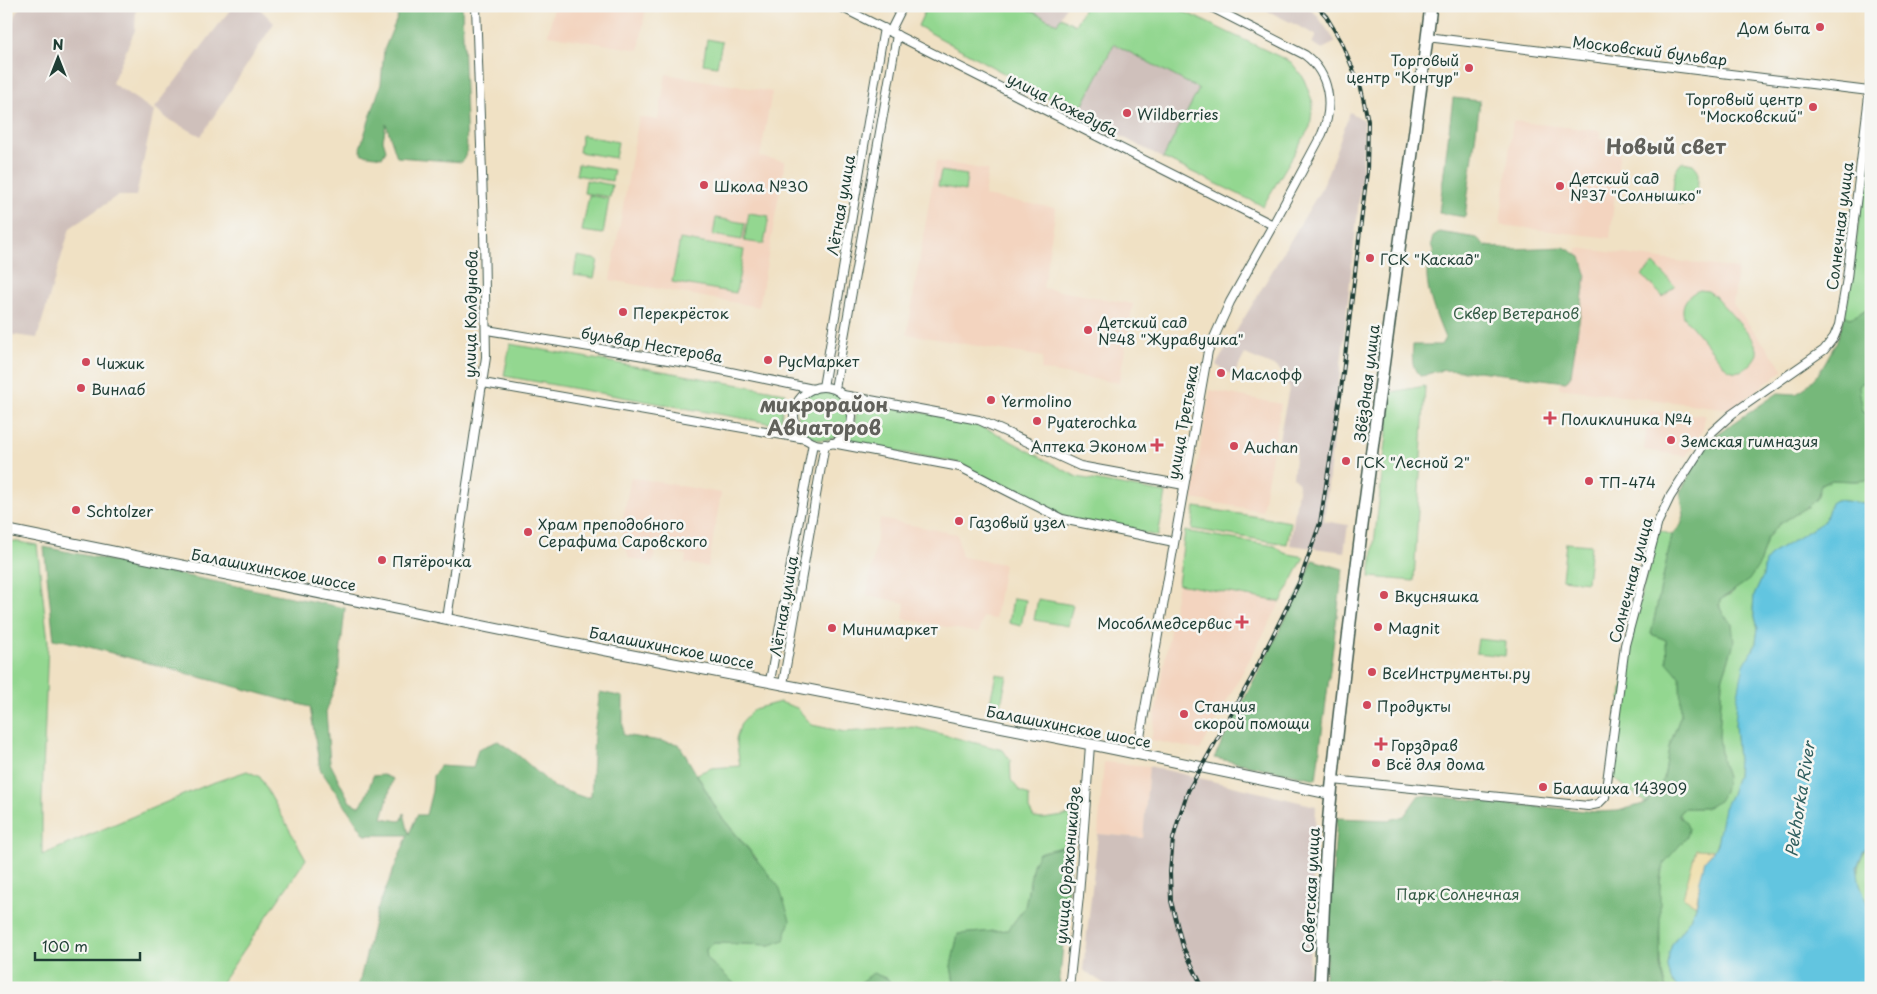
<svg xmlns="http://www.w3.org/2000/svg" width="1877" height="994" font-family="'Playpen Sans',sans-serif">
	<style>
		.built { fill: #f3d4bf }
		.industrial { fill: #cfc0bb }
		.green { fill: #93d790; stroke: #598a62 }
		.forest { fill: #76b87a; stroke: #4a7a57 }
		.sand { fill: #eeda9e; stroke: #868c69 }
		.water { fill: #62c5e0; stroke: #40818a }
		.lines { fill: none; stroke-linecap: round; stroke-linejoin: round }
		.minor-casing { stroke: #3e564a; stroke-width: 10 }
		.secondary-casing { stroke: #3e564a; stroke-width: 12 }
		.primary-casing { stroke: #3e564a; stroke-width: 14 }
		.minor { stroke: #fff; stroke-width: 8 }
		.secondary { stroke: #fff; stroke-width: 10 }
		.primary { stroke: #fff; stroke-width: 11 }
		.rail-casing { stroke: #1f3d34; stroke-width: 4 }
		.rail { stroke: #f6f6f2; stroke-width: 2; stroke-dasharray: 5.5; stroke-linecap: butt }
		.poi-dot { fill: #d1495b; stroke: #f6f6f2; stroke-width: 2 }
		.labels { text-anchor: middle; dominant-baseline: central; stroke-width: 5; stroke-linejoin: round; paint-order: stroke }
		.poi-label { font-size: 15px; fill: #1f3d34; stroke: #f6f6f2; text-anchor: start }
		.street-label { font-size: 15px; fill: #1f3d34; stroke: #f6f6f2 }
		.park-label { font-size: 15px; fill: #365c46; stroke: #f6f6f2 }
		.water-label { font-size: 16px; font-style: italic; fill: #305f5f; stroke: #f6f6f2 }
		.district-label { font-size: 20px; font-weight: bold; fill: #61615b; stroke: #f6f6f2 }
	</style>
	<rect width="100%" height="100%" fill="#f6f6f2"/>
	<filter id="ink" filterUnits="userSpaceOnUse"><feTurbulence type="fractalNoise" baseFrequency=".02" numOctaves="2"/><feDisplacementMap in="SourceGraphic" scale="10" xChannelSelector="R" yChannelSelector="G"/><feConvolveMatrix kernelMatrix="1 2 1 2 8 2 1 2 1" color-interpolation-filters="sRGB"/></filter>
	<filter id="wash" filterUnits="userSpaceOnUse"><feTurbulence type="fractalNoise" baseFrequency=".0096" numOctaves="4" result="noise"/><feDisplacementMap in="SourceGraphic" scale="20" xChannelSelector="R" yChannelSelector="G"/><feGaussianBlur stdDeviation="1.12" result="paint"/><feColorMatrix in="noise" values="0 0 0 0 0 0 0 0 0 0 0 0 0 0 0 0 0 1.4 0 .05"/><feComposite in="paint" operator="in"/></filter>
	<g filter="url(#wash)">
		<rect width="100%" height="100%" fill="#f0e1c4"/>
		<g class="built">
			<path d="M554,6H646L639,50L548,35Z"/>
			<path d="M666,74L772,92L760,157L785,161L759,307L610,280L639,117L658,120Z"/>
			<path d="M1513,121L1600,131V138L1621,140L1610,238L1500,225Z"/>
			<path d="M936,161L988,170L984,196L1056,208L1043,288L1133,304L1119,383L1041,370L1043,357L907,334Z"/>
			<path d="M1577,248L1738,269L1733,304L1784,370L1731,409L1559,388Z"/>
			<path d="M1210,390L1281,404L1262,511L1192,499Z"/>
			<path d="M1648,411L1705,415L1703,429L1686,456L1644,450Z"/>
			<path d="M631,477L721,493L708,567L685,563L686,555L655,549L653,563L629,558L621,529Z"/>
			<path d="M880,519L957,534L962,557L1004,564L995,619L983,617L979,633L903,619L905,603L867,595Z"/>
			<path d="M1178,584L1281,602L1200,750L1151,740Z"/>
			<path d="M1104,762L1149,766L1143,838L1098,834Z"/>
		</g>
		<g class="industrial">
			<path d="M20,6H136L135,30L112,83L154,111L136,196H117L70,228L37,338L6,334V34Z"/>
			<path d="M233,6H257L274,23L201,136L169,120L155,108Z"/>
			<path d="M1022,6H1066L1057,25Z"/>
			<path d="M1258,6H1306L1316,14L1336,42L1322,49L1312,44L1316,35Z"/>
			<path d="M1114,44L1199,89L1163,158L1078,114Z"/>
			<path d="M1350,112L1364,120L1362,172L1324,521L1348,525L1344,552L1290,545L1299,484L1293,477L1296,449L1278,444L1289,389L1286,378L1278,368L1245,354L1233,376L1216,365L1323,186Z"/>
			<path d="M1149,766L1316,806L1308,988H1111L1083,970L1098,834L1143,838Z"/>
		</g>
		<g class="green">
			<path d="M927,6H1022L1057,24L1061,17L1075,25L1085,6H1172L1291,62L1303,77L1313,103L1310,127L1263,206L1163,158L1199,89L1114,44L1078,114L918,26Z"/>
			<path d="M707,39L722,42L717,66L703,64Z"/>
			<path d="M1871,116V307C1862,310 1858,316 1850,318L1845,315L1852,278Z"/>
			<path d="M582,135L618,142L615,158L579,152Z"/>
			<path d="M1683,162L1693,164L1698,170C1698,186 1699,209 1678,204L1673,198C1673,187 1673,168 1683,162Z"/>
			<path d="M578,164L614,170L612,181L576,175Z"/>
			<path d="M941,171L967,175L965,191L938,186Z"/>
			<path d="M586,180L612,185L610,197L584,193Z"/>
			<path d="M589,195L609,199L603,234L582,231Z"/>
			<path d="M749,213L769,216L764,244L744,241Z"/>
			<path d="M716,218L745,223L742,240L713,235Z"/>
			<path d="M680,239L744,250L736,293L672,282Z"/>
			<path d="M577,256L598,260L594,278L574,275Z"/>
			<path d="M1654,264L1675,286L1663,297L1642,275Z"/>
			<path d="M1700,290L1708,291L1715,296C1723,306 1755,338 1757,349C1758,356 1754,361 1749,366C1742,372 1735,373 1727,369L1684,317C1680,304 1688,294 1700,290Z"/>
			<path d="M510,344L785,393L780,425L504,376Z"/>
			<path d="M1871,382V416L1863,412L1857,392L1861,383Z"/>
			<path d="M1425,386L1414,581L1370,577L1392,392Z"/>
			<circle cx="823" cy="415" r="25"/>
			<path d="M859,401L959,419L994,432L1077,477L1166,493L1158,536L1077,520L1056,514L959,463L850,443Z"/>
			<path d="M1832,480L1854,481L1871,480V501L1863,503L1836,500L1831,503L1825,521L1770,555L1765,562L1763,576L1754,596L1753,610L1758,628L1756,643L1752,653L1735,725L1738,760L1737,775L1731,794L1724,809L1720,836L1712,854L1698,899L1690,919L1672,944L1668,967L1671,980L1678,988H1666C1656,968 1656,885 1664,864C1668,854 1680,845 1687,837L1679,813L1685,808H1706L1727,777L1722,762L1719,736L1722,680L1729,659L1732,624C1725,617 1718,610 1720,600L1732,593L1759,565L1767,538L1778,525L1809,506L1817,498L1821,485Z"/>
			<path d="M1195,507L1291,522L1287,544L1192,529Z"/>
			<path d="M1658,530L1672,535L1651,634L1666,640L1667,661L1680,677L1681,715L1669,747L1664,779L1646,803L1611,776L1628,644Z"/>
			<path d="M1185,531L1275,546L1284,553L1304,557L1281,602L1178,584Z"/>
			<path d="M6,540L37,545L48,641L42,800V855L209,784L247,771L260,777L306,859L218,988H6Z"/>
			<path d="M1566,543L1591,545L1587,582L1562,579Z"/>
			<path d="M1013,598L1026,600L1021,626L1009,623Z"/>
			<path d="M1038,599L1073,605L1068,626L1034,620Z"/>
			<path d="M1478,639L1506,642L1505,656L1476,653Z"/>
			<path d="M996,674L1007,676L1001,704L990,702Z"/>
			<path d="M780,702L797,708L812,725L845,732L914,727L1003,750L1010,760L1011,780L1019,790L1029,796V809L1034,818L1043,819L1071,815L1069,845L1039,853L1033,865L1025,907L1008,930L958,934L951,966L955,988H893L888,979L860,983L858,988H739L707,959L706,949L714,943L771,945L757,859L720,815L697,774L711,768L740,766L736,739L741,723L754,709Z"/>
			<path d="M1871,842V913C1859,883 1849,870 1871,842Z"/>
		</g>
		<g class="forest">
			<path d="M381,6H462L467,152L462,162L397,157L386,124L383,140L386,150L382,157L362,154L360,148L381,84L384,50L398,16Z"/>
			<path d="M1453,98L1480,101L1465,217L1439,213Z"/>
			<path d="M1439,232L1477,238L1486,246L1511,249L1564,247L1581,257L1586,274L1571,375L1566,382L1479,371C1465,372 1452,369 1439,371C1432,371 1428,376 1420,376C1411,368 1412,356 1413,345H1441L1445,338C1437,318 1420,280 1430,258C1431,256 1433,254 1434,252L1431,245L1433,236Z"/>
			<path d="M1871,307V382L1861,383L1859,387L1863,412L1871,416V480L1854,481L1832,480L1821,485L1817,498L1809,506L1778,525L1767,538L1759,565L1749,580L1720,600L1719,606L1723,614L1732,624L1734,643L1722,680L1719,736L1722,762L1727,777L1724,792L1719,801L1706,808H1685L1679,813V817L1686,822L1689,829L1687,837L1665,862L1660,878V967L1666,988H1324L1337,818L1390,820L1404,816L1419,795L1597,812L1618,811L1647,803L1664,779L1669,747L1681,715L1680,677L1667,662L1666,640L1651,634L1672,535L1681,525L1684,515L1680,492L1706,445L1716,435L1778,393L1796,394L1803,390L1819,373L1836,343L1845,315L1850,318C1858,316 1863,310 1871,307Z"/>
			<path d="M44,547L345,608L338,677L326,712L330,763L350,802L358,806L361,805L367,794L373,776L383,775L393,779L382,818L399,821L402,820L404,813L409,834L417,815H426L432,791L433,776L440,766L473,768L478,749L498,741L518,755L554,787L583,797H591L594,735L600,692L623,697V735L679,744L720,815L779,887L790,920L784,940L771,945L714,943L706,949L707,959L739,988H358L377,910L408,835H365L320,769L310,707L97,649L62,640H54Z"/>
			<path d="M1313,560L1343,569L1316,779L1214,758L1302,586Z"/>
			<path d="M1069,845L1071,855L1059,988H955L951,966L958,934L1008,930L1025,907L1033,865L1039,853Z"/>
			<path d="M873,973L888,979L893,988H858L860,983Z"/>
		</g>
		<path class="sand" d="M1696,849L1714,850L1705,860L1696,905L1683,897Z"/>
		<path class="water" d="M1836,500L1863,503L1871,501V842L1863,852L1857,867L1860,885L1871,913V988H1678L1671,980L1668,967L1669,953L1672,944L1690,919L1698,899L1700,880L1705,860L1712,853L1717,844L1724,808L1731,794L1737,775L1738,760L1735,725L1737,699L1744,665L1756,643L1758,628L1753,610L1754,596L1763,576L1765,562L1770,555L1825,521L1831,503Z"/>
	</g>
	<g filter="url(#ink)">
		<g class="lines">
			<g class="minor-casing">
				<g id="minor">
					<path d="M839,6L1273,225"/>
					<path d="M890,32L903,6"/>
					<path d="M1427,37L1869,91"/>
					<path d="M487,330L692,364L813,389"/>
					<path d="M483,383L806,439"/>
					<path d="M823,387L884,28"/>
					<circle cx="823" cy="416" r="29"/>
					<path d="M835,389L897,35"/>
					<path d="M843,395L979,420L1080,466L1184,485"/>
					<path d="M832,443L960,467L1062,519L1174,542"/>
					<path d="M447,619L486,357L484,229L476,6"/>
					<path d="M770,681L813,443"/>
					<path d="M783,684L825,444"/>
					<path d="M1137,754L1208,351L1230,302L1273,225L1322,134C1334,106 1330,74 1305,55L1209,6"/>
					<path d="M1333,780L1588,806L1598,804L1605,797L1625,645L1658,522L1670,497L1711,433L1732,414L1824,350L1834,337L1839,325L1847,278L1871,79"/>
					<path d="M1069,988L1079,896L1090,745"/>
				</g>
			</g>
			<g class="secondary-casing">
				<path id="secondary" d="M6,530L532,636L1099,746L1331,794"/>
			</g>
			<g class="primary-casing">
				<path id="primary" d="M1320,988C1323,927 1324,865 1330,804C1356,538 1398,272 1431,6"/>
			</g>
			<use href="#minor" class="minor"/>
			<use href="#secondary" class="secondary"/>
			<use href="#primary" class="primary"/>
			<g class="rail-casing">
				<path id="rail" d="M1203,988L1183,947L1171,901L1170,872L1173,839L1178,821L1188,791L1252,677L1299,583L1320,523L1341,390L1367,172L1368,121L1361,88L1341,41L1326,16L1317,6"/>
			</g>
			<use href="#rail" class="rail"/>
		</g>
	</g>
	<g class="poi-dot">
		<circle cx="1820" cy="27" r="5"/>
		<circle cx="1469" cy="68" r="5"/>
		<circle cx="1813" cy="107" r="5"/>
		<circle cx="1127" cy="113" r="5"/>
		<circle cx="704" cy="185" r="5"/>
		<circle cx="1560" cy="186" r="5"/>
		<circle cx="1370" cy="258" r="5"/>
		<circle cx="623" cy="312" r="5"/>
		<circle cx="1088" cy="330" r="5"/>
		<circle cx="768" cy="360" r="5"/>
		<circle cx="86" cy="362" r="5"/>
		<circle cx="1221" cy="373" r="5"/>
		<circle cx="81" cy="388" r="5"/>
		<circle cx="991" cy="400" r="5"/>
		<path d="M1547.5 410.5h5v5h5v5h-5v5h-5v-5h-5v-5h5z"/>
		<circle cx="1037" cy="421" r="5"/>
		<circle cx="1671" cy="440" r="5"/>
		<path d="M1154.5 437.5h5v5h5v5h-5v5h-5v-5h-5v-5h5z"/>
		<circle cx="1234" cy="446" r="5"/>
		<circle cx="1346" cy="461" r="5"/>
		<circle cx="1589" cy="481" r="5"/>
		<circle cx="76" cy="510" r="5"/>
		<circle cx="959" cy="521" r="5"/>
		<circle cx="528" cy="532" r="5"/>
		<circle cx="382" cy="560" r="5"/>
		<circle cx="1384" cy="595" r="5"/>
		<path d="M1239.5 614.5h5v5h5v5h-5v5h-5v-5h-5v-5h5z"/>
		<circle cx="1378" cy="627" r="5"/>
		<circle cx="832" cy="628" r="5"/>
		<circle cx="1372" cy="672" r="5"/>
		<circle cx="1367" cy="705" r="5"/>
		<circle cx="1184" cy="714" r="5"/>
		<path d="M1378.5 736.5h5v5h5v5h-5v5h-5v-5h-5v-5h5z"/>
		<circle cx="1376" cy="763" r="5"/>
		<circle cx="1543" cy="787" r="5"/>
	</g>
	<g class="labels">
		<g class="poi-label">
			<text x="1810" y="27" text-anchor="end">Дом быта</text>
			<text x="1459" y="59" text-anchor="end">Торговый<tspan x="1459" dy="17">центр "Контур"</tspan></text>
			<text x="1803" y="98" text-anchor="end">Торговый центр<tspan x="1803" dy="17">"Московский"</tspan></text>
			<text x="1137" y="113">Wildberries</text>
			<text x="1570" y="177">Детский сад<tspan x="1570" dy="17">№37 "Солнышко"</tspan></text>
			<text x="714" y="185">Школа №30</text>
			<text x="1380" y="258">ГСК "Каскад"</text>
			<text x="633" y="312">Перекрёсток</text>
			<text x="1098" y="321">Детский сад<tspan x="1098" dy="17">№48 "Журавушка"</tspan></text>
			<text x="778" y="360">РусМаркет</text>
			<text x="96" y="362">Чижик</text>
			<text x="1231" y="373">Маслофф</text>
			<text x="91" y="388">Винлаб</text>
			<text x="1001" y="400">Yermolino</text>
			<text x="1561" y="418">Поликлиника №4</text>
			<text x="1047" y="421">Pyaterochka</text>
			<text x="1681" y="440">Земская гимназия</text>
			<text x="1147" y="445" text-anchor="end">Аптека Эконом</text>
			<text x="1244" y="446">Auchan</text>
			<text x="1356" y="461">ГСК "Лесной 2"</text>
			<text x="1599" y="481">ТП-474</text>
			<text x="86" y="510">Schtolzer</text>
			<text x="969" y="521">Газовый узел</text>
			<text x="538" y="523">Храм преподобного<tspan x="538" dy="17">Серафима Саровского</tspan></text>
			<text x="392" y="560">Пятёрочка</text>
			<text x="1394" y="595">Вкусняшка</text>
			<text x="1232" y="622" text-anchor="end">Мособлмедсервис</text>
			<text x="1388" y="627">Magnit</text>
			<text x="842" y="628">Минимаркет</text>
			<text x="1382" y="672">ВсеИнструменты.ру</text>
			<text x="1194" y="705">Станция<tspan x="1194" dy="17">скорой помощи</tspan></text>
			<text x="1377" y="705">Продукты</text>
			<text x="1391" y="744">Горздрав</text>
			<text x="1386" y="763">Всё для дома</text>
			<text x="1553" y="787">Балашиха 143909</text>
		</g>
		<g class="street-label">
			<text transform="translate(1650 50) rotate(7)">Московский бульвар</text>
			<text transform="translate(1063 104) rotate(27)">улица Кожедуба</text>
			<text transform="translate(840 205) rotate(-80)">Лётная улица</text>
			<text transform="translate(1839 226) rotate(-83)">Солнечная улица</text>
			<text transform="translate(470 314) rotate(-89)">улица Колдунова</text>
			<text transform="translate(652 344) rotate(10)">бульвар Нестерова</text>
			<text transform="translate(1366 383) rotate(-83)">Звёздная улица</text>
			<text transform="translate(1182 422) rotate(-80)">улица Третьяка</text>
			<text transform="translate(274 569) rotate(11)">Балашихинское шоссе</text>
			<text transform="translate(1630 580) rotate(-75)">Солнечная улица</text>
			<text transform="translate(783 606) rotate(-80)">Лётная улица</text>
			<text transform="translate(672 647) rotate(11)">Балашихинское шоссе</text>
			<text transform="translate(1069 726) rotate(11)">Балашихинское шоссе</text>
			<text transform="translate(1067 865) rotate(-85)">улица Орджоникидзе</text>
			<text transform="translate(1310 890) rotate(-87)">Советская улица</text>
		</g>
		<g class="park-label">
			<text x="1516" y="312">Сквер Ветеранов</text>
			<text x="1458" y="893">Парк Солнечная</text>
		</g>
		<g class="water-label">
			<text transform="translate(1799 799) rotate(-81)">Pekhorka River</text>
		</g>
		<g class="district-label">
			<text x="1666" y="146">Новый свет</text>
			<text x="824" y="404">микрорайон<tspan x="824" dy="23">Авиаторов</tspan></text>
		</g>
	</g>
	<rect width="1877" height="994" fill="none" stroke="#f6f6f2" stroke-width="25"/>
	<g transform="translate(58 58)" stroke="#f6f6f2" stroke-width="4" paint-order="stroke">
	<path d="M0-4L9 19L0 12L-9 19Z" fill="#1f3d34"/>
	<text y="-8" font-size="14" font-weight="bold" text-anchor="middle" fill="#1f3d34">N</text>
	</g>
	<path d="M35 952v8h105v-8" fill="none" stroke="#1f3d34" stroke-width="2.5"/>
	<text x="42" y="952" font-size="15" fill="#1f3d34" stroke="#f6f6f2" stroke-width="4" paint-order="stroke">100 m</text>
</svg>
